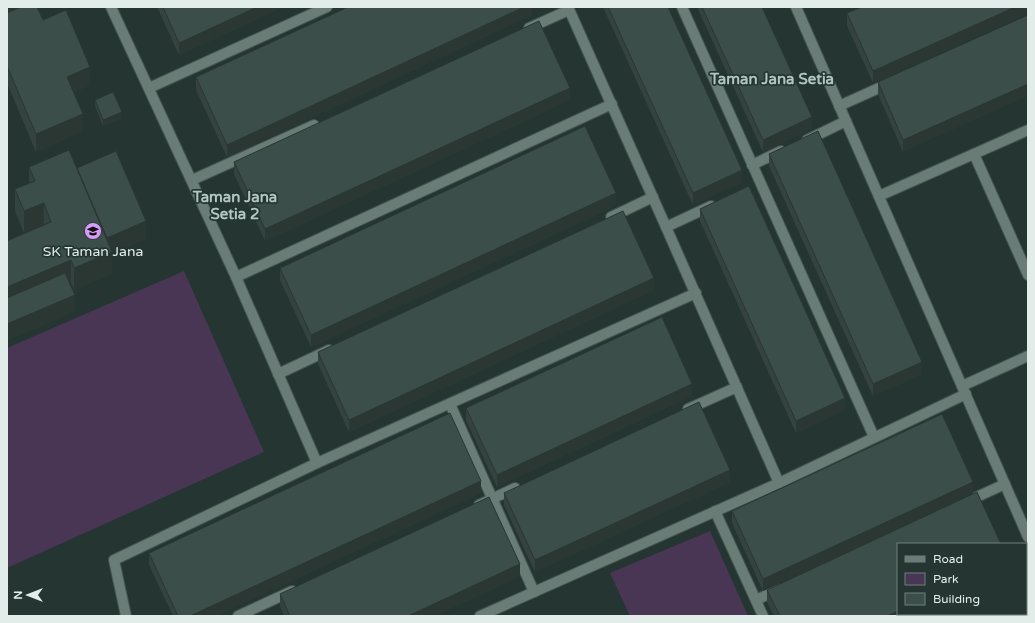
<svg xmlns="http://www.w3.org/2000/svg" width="1035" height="623" font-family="'Varela Round',sans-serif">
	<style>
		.green { fill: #493554 }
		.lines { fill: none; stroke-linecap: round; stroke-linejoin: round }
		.service-casing { stroke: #445450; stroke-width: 12 }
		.minor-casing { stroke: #445450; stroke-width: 12 }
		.service { stroke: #697c76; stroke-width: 10 }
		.minor { stroke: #697c76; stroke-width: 10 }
		.wall { fill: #34433f }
		.shaded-wall { fill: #2a3733 }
		.building { fill: #3c4e49; stroke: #2a3733 }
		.labels { text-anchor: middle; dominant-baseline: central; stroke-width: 3.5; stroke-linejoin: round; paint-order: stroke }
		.poi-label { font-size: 14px; fill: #e2ece9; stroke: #253632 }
		.neighbourhood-label { font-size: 15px; font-weight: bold; fill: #b3c7c1; stroke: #253632 }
	</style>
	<rect width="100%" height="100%" fill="#253632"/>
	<g class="green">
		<path d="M184,271L264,452L7,568V348Z"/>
		<path d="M710,531L748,616H630L610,573Z"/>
	</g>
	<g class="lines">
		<g class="service-casing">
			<g id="service">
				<path d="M682,7L874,437"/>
				<path d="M529,28L569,10"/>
				<path d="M839,106L890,83"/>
				<path d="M807,140L846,121"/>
				<path d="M974,154L1028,275"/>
				<path d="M752,165L781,151"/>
				<path d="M192,180L314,125"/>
				<path d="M611,217L653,197"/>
				<path d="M666,227L711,206"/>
				<path d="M278,374L329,350"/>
				<path d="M962,386L1028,356"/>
				<path d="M450,404L534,592"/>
				<path d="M688,409L737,387"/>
				<path d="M968,501L1005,484"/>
				<path d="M479,505L515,488"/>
				<path d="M715,511L763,616"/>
				<path d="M756,600L779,589"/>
				<path d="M238,616L292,591"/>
			</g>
		</g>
		<g class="minor-casing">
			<g id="minor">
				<path d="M111,7L236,277L317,463"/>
				<path d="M568,7L666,227L779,483"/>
				<path d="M796,7L1028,537"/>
				<path d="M149,88L327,7"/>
				<path d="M879,196L1028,130"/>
				<path d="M236,277L612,104"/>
				<path d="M1026,594L1028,593"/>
				<path d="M126,616L114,560L317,463L696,293"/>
				<path d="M480,616L779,483L966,394"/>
				<path d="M975,616L980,614"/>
			</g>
		</g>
		<use href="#service" class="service"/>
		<use href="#minor" class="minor"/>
	</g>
	<g class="wall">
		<path d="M7,7L43,20L90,85L73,92L83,131L36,152L7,83Z"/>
		<path d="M157,7H283L179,55Z"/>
		<path d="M532,7V15L227,157L196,90V77Z"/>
		<path d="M603,7H668L742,182L693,205Z"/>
		<path d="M697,7H762L812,129L763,152Z"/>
		<path d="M1028,7V13L873,83L847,26V13Z"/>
		<path d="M1028,15L903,152L878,94V82Z"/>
		<path d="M95,100L122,118L103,126L95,106Z"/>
		<path d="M570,100L265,241L234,174V162Z"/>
		<path d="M769,154L922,374L873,396L769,166Z"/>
		<path d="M29,167L77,169V168L146,239L112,253V274L74,290L71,282H69L75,312L24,233L15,211V189L29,183Z"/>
		<path d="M616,206L311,347L280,280V268Z"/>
		<path d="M700,209L845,410L796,433L700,221Z"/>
		<path d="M654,290L349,432L318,364V352Z"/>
		<path d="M692,396L497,487L466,420V408Z"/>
		<path d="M730,482L535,572L504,505V493Z"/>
		<path d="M481,493L216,616H173L149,565V553Z"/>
		<path d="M973,494L763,591L732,523V511Z"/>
		<path d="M520,576L434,616H284L280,606V594Z"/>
		<path d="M767,590L913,616H774L767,602Z"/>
	</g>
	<g class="shaded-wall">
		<path d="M7,7H35L7,19Z"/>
		<path d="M257,7H283L179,55V43Z"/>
		<path d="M524,7H532V15L227,157V145Z"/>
		<path d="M1015,7H1028V13L873,83V71Z"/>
		<path d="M90,67V85L67,94V77Z"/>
		<path d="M1028,84V96L903,152V140Z"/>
		<path d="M570,88V100L265,241V229Z"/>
		<path d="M122,112V118L103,126V120Z"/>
		<path d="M83,114V131L36,152V134Z"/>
		<path d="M812,117V129L763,152V140Z"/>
		<path d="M742,170V182L693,205V193Z"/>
		<path d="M616,193V206L311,347V335Z"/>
		<path d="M44,203V225L24,233V211Z"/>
		<path d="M146,221V239L112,253V274L74,290V268L107,254V238Z"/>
		<path d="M71,260V282L7,309V287Z"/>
		<path d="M654,278V290L349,432V420Z"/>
		<path d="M75,295V312L7,341V324Z"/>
		<path d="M922,362V374L873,396V384Z"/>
		<path d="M692,384V396L497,487V475Z"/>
		<path d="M845,398V410L796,433V421Z"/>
		<path d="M730,470V482L535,572V560Z"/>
		<path d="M481,481V493L216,616H190Z"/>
		<path d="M973,482V494L763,591V579Z"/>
		<path d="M520,564V576L434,616H408Z"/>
		<path d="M898,611V614H917L913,616H887Z"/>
	</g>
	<g class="building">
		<path d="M21,7H37L43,20L66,10L90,67L67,77L83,114L36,134L7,66V13Z"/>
		<path d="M163,7H257L179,43Z"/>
		<path d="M348,7H524L227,145L196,77Z"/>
		<path d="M608,7H668L742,170L693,193Z"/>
		<path d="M702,7H762L812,117L763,140Z"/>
		<path d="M862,7H1015L873,71L847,13Z"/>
		<path d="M1028,15V84L903,140L878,82Z"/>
		<path d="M539,21L570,88L265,229L234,162Z"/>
		<path d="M113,92L122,112L103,120L95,100Z"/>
		<path d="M585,126L616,193L311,335L280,268Z"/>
		<path d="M818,131L922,362L873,384L769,154Z"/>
		<path d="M69,150L112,252L74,268L71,260L7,287V241L51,222L44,203L24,211L15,189L35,181L29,167Z"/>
		<path d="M116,151L146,221L107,238L77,168Z"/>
		<path d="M749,186L845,398L796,421L700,209Z"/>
		<path d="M623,211L654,278L349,420L318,352Z"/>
		<path d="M65,273L75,295L7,324V298Z"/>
		<path d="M662,317L692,384L497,475L466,408Z"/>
		<path d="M699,402L730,470L535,560L504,493Z"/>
		<path d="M450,413L481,481L190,616H178L149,553Z"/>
		<path d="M942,414L973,482L763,579L732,511Z"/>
		<path d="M977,492L1001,544H898V611L887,616H780L767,590Z"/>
		<path d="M489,497L520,564L408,616H290L280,594Z"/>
	</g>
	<defs>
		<g id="school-disc" transform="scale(0.9)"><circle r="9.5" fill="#d89bf8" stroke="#253632"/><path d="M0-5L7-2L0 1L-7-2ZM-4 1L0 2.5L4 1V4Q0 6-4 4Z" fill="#111"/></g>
	</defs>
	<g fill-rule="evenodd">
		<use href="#school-disc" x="93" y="231"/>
	</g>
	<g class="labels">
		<g class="poi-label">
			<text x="93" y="251">SK Taman Jana</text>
		</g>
		<g class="neighbourhood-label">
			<text x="772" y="79">Taman Jana Setia</text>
			<text x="235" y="197">Taman Jana<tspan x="235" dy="17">Setia 2</tspan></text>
		</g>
	</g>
	<rect width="1035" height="623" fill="none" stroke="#e2ece9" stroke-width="16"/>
	<rect x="897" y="543" width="130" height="72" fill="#253632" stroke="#717f7b"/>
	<rect x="905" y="556" width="20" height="6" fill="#697c76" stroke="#717f7b"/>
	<text x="933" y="563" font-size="12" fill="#e2ece9">Road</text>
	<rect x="905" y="573" width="20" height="12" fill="#493554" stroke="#717f7b"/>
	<text x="933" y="583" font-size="12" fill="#e2ece9">Park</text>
	<rect x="905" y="593" width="20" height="12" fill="#3c4e49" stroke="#717f7b"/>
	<text x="933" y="603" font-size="12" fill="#e2ece9">Building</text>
	<g transform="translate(28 595) rotate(270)" stroke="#253632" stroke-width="3" paint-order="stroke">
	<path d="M0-3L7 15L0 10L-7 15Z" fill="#e2ece9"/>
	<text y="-6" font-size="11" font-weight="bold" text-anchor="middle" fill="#e2ece9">N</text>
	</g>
</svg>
